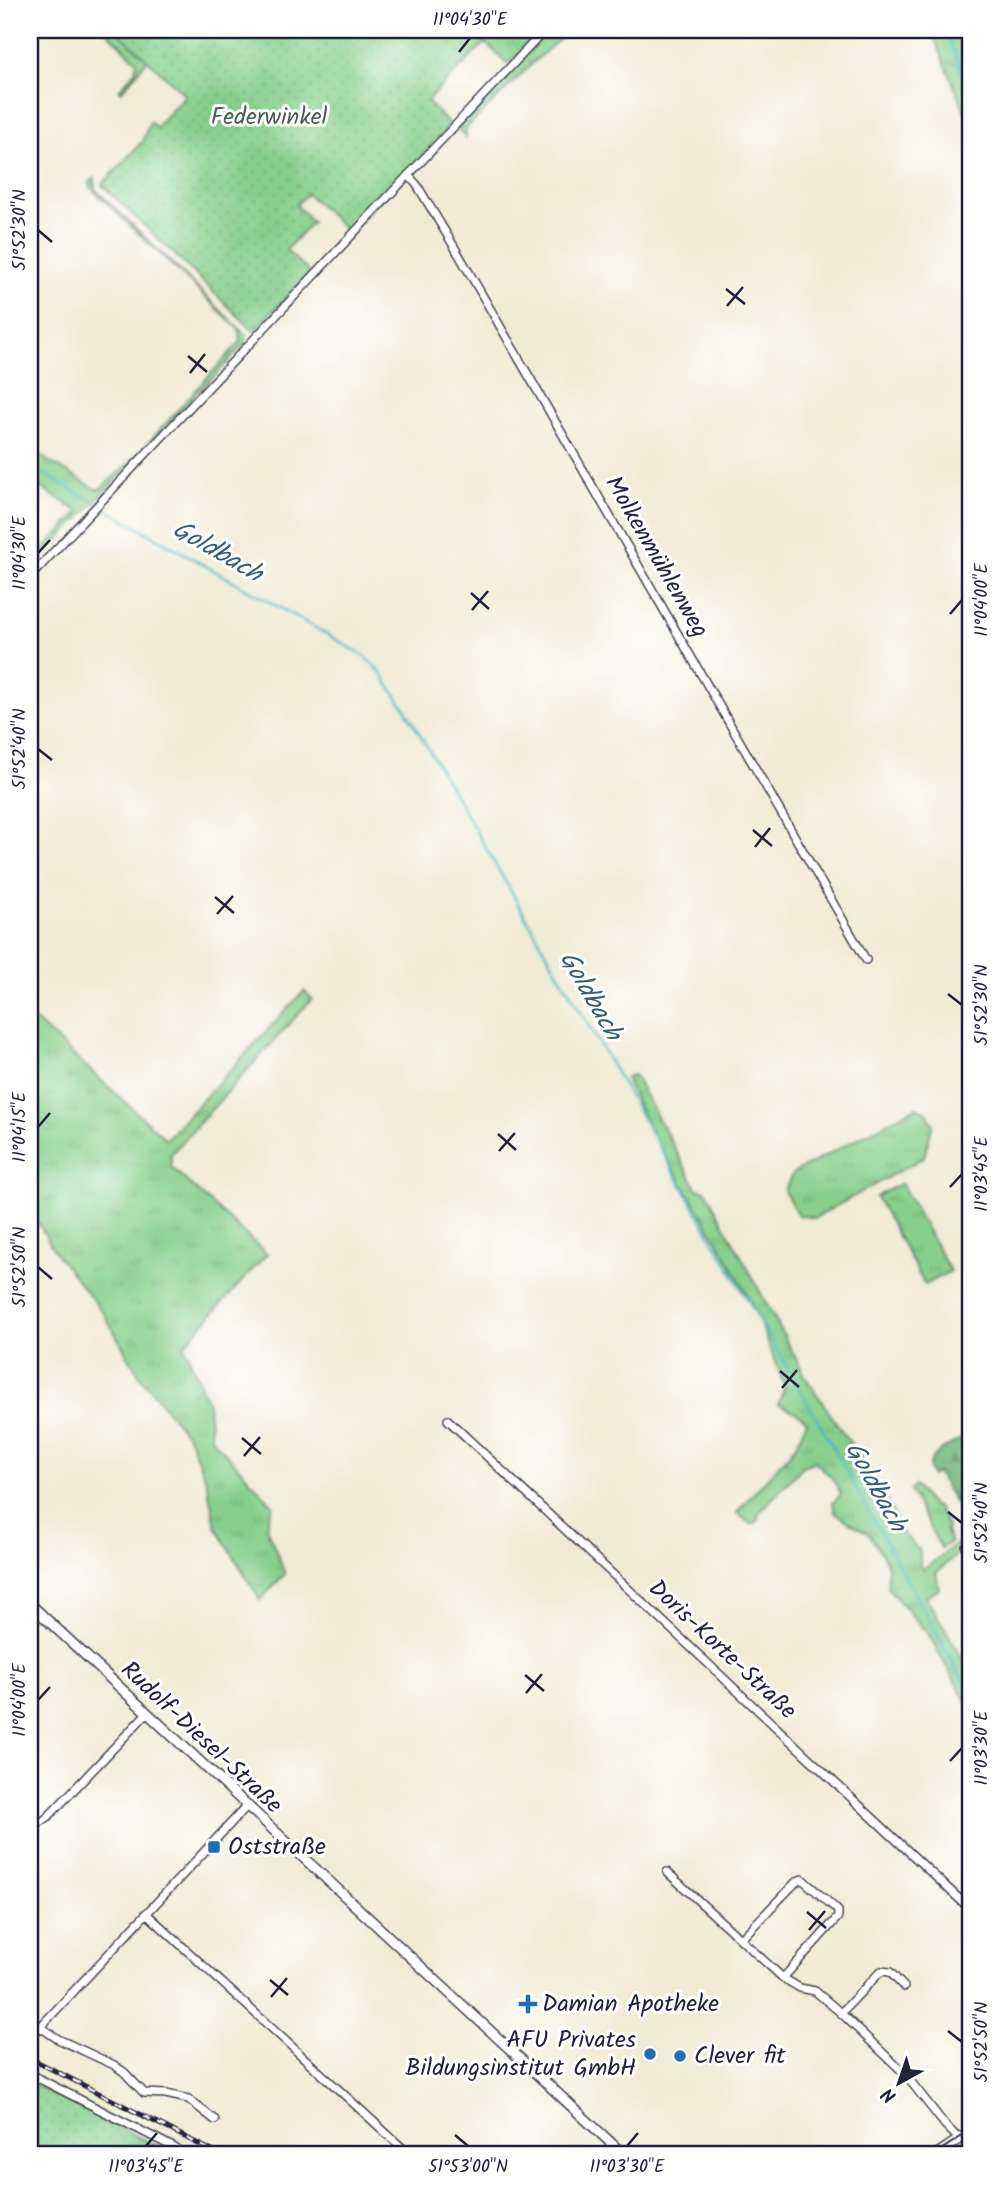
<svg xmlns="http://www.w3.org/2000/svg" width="1000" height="2185" font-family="Kalam,sans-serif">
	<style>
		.grass { fill: url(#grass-tufts); stroke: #547864; stroke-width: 2 }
		.forest { fill: url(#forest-firs); stroke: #476a5a; stroke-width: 2 }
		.garden { fill: url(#garden-dots); stroke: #547864; stroke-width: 2 }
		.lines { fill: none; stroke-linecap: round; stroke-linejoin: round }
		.stream { stroke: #4cbbc2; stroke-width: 2.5 }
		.minor-casing { stroke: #414052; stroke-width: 10 }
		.tertiary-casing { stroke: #414052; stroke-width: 12 }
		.minor { stroke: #fff; stroke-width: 7 }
		.tertiary { stroke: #fff; stroke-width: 9 }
		.tram { stroke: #22223b; stroke-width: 2 }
		.rail-casing { stroke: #22223b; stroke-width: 5 }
		.rail { stroke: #fff; stroke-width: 2.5; stroke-dasharray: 8; stroke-linecap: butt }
		.ticks { fill: none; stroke: #22223b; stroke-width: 2.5 }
		.poi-dot { fill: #1f6fb2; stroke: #fff; stroke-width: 2.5 }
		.labels { text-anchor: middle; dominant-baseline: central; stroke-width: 6; stroke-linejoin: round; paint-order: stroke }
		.park-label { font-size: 24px; fill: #455f57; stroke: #fff }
		.street-label { font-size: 24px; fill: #22223b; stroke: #fff }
		.poi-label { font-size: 24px; fill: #22223b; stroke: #fff; text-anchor: start }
		.water-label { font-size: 26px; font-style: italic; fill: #335f71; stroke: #fff }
		.neatline { fill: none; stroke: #22223b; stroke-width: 2.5 }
		.ticks-label { font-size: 18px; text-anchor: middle; fill: #22223b }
	</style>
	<defs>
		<pattern id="grass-tufts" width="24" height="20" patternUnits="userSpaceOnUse" patternTransform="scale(1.75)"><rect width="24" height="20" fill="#86cf8c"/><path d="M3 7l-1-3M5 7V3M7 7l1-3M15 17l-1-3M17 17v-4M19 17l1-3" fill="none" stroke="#73b17a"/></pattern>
		<pattern id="forest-firs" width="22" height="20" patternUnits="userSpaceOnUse" patternTransform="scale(1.75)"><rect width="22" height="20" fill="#6cb278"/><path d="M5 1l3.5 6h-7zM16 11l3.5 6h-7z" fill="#589064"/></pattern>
		<pattern id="garden-dots" width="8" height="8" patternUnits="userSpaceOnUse" patternTransform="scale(1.75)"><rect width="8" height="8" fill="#86cf8c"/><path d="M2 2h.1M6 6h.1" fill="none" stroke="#73b17a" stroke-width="1.8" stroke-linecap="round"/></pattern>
	</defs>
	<rect width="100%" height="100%" fill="#fff"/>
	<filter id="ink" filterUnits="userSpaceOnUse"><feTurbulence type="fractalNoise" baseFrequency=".0143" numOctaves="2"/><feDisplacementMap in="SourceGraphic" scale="14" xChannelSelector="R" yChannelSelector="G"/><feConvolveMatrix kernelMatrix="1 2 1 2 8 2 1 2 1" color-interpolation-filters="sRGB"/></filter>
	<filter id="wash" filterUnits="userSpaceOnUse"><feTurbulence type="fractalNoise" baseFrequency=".00686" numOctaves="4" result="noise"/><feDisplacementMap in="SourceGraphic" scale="28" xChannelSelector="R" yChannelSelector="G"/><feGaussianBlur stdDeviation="1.57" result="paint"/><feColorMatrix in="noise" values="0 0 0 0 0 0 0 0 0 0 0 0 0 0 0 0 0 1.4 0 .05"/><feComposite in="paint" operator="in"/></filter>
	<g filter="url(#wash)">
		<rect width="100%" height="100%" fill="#f0ebd4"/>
		<g class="grass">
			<path d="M105,30H116L148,59L121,92L119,90L135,71L137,61Z"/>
			<path d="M471,30H540L508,64Z"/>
			<path d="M549,30H569L565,35L540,56L475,120L466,129V138L458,130Z"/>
			<path d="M931,30H970V124Z"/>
			<path d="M95,178V189L247,336L246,343L30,570V564L79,512L30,481V450L96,489L101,488L132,460L241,341L239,329L90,187L89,183Z"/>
			<path d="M304,991L312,999L171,1154V1167L267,1254L184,1345L208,1403L211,1437L273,1505L266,1526L285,1574L260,1600L216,1527L206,1480L189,1438L139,1375L104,1314L56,1254L30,1209V1016L166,1139Z"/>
			<path d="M634,1075L697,1189L706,1191L808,1381L848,1440L862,1456L886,1496L902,1533L920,1551V1567L924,1569L959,1542L962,1550L936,1573L939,1589L926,1597L970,1671V1709L929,1635L888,1588L887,1563L870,1535L835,1513L833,1503L841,1494L832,1478L815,1461L803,1466L759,1513L757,1522L750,1524L737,1512L795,1447L807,1421L796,1412L778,1404L785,1386C773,1360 765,1332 753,1307C740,1280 725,1253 709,1227C681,1178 645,1131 626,1077Z"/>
			<path d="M916,1107L926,1111L933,1124L924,1157L815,1218L798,1215L784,1191L793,1173Z"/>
			<path d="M901,1183L950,1271L925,1285L876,1197Z"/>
			<path d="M915,1486L932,1506H936L947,1525L946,1532L951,1542L941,1548L910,1491Z"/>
		</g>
		<path class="forest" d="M970,1434V1529L937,1473L932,1476C918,1456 957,1442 970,1434Z"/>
		<g class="garden">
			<path d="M116,30H471L485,43L427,101L450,125L349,233L307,194L296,205L312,222L286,250L310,273L254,331L102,185L142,142L150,122L156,127L185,95Z"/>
			<path d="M30,2083L167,2151L171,2155H30Z"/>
		</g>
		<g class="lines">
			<g class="stream">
				<path d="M946,30L970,92"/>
				<path d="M30,466L365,656L381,673L404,707L828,1438L970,1693"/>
			</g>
		</g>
	</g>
	<g filter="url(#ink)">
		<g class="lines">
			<g class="minor-casing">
				<g id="minor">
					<path d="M408,175L417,185L455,248L866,960"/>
					<path d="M30,577L545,30"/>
					<path d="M448,1420L970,1909"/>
					<path d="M966,1547L970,1554"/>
					<path d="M30,1830L48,1817L147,1713"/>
					<path d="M667,1872L783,1978L800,1988L815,1991L841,2013L904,2073L945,2125L959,2139"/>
					<path d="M146,1913L410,2155"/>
					<path d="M741,1939L796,1882L802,1879L834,1907L838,1911V1917L783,1978"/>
					<path d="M841,2013L881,1971L890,1972L904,1987"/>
					<path d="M40,2027L58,2039L114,2065L124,2072L144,2093L166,2094L188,2099L215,2120"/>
					<path d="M30,2038L246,1807"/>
					<path d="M30,2074L173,2147L185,2155"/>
				</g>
			</g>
			<g class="tertiary-casing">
				<g id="tertiary">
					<path d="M30,1604L624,2155"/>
					<path d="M936,2155L970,2132"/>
				</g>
			</g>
			<use href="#minor" class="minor"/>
			<use href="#tertiary" class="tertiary"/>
			<path class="tram" d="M933,2155L970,2131"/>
			<g class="rail-casing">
				<path id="rail" d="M30,2058L220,2155"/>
			</g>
			<use href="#rail" class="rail"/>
		</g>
	</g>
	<path class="ticks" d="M459,52L470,38M38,230L52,242M726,289L745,304M727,306L743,287M188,356L207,372M190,373L205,354M38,553L50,540M471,593L489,609M472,610L488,591M950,614L962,600M38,749L52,760M753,830L772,846M755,847L770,828M215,897L234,913M217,914L233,896M948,994L962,1005M38,1127L50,1113M498,1134L516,1150M499,1151L515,1133M950,1187L962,1174M38,1267L52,1279M780,1371L799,1387M782,1388L797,1370M242,1438L261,1454M244,1456L260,1437M948,1512L962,1523M525,1675L544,1691M526,1693L542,1674M38,1700L50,1687M950,1761L962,1748M807,1912L826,1928M809,1930L825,1911M270,1980L288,1995M271,1997L287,1978M948,2031L962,2042M455,2135L468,2146M146,2146L157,2133M627,2146L638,2133"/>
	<g class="poi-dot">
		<rect x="207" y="1840" width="14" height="14" rx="3.5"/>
		<path d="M524.5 1993.5h7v7h7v7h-7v7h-7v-7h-7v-7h7z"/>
		<circle cx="650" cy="2054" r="7"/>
		<circle cx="680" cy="2056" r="7"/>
	</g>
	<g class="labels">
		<g class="park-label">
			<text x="269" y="117">Federwinkel</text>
		</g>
		<g class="street-label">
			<text transform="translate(656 557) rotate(60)">Molkenmühlenweg</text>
			<text transform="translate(722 1650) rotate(43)">Doris-Korte-Straße</text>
			<text transform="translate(201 1738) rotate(43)">Rudolf-Diesel-Straße</text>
		</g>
		<g class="poi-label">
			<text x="228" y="1847">Oststraße</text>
			<text x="542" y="2004">Damian Apotheke</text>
			<text x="636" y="2040" text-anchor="end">AFU Privates<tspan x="636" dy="28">Bildungsinstitut GmbH</tspan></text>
			<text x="694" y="2056">Clever fit</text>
		</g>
		<g class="water-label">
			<text transform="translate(217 552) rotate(30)">Goldbach</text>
			<text transform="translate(590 996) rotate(60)">Goldbach</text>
			<text transform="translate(875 1487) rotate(61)">Goldbach</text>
		</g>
	</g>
	<rect width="1000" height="2185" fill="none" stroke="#fff" stroke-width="77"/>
	<g transform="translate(899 2083) rotate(220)" stroke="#ffffff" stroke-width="5" paint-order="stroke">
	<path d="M0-5L12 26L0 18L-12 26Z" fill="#22223b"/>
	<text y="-10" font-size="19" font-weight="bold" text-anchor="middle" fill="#22223b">N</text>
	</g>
	<rect x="38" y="38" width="924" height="2108" class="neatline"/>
	<g class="ticks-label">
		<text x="470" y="25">11°04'30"E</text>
		<text transform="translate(19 230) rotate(-90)" y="6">51°52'30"N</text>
		<text transform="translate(19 553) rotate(-90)" y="6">11°04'30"E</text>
		<text transform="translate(981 600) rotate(-90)" y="6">11°04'00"E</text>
		<text transform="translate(19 749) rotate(-90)" y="6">51°52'40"N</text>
		<text transform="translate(981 1005) rotate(-90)" y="6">51°52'30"N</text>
		<text transform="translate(19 1127) rotate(-90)" y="6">11°04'15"E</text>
		<text transform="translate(981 1174) rotate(-90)" y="6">11°03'45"E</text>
		<text transform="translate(19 1267) rotate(-90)" y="6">51°52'50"N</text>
		<text transform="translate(981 1523) rotate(-90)" y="6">51°52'40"N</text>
		<text transform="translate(19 1700) rotate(-90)" y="6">11°04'00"E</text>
		<text transform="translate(981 1748) rotate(-90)" y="6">11°03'30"E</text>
		<text transform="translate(981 2042) rotate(-90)" y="6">51°52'50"N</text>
		<text x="146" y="2172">11°03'45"E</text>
		<text x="468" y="2172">51°53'00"N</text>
		<text x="627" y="2172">11°03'30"E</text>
	</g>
</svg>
